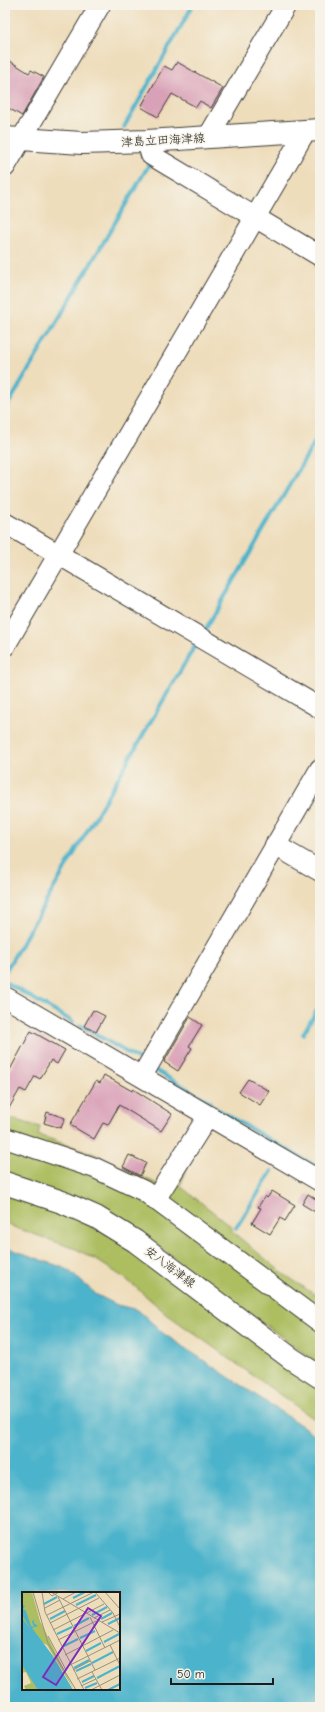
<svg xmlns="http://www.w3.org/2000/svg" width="325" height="1712" font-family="'Comic Neue','Klee One',sans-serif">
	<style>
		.green { fill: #acbe61; stroke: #646d3e }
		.water { fill: #4cb3cb; stroke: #346874; fill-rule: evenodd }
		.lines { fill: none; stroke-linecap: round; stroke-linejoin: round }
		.stream { stroke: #4cb3cb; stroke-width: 4 }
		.building { fill: #d9a1b8 }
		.minor-casing { stroke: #3c3934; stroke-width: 22 }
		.major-casing { stroke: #3c3934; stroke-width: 24 }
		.minor { stroke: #fff; stroke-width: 20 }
		.major { stroke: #fff; stroke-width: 22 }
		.labels { text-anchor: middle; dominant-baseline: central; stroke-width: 3; stroke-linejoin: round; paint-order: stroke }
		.street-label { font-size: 12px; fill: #1c1c1c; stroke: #f7f3e8 }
		.inset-river { fill: none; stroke: #4cb3cb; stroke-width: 2 }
		.inset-road { fill: none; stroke: #9a907b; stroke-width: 1 }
		.view { fill: #7b2cbf; fill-opacity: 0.15; stroke: #7b2cbf; stroke-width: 2 }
		.inset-edge { fill: none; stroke: #1c1c1c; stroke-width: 2 }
	</style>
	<rect width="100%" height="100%" fill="#f7f3e8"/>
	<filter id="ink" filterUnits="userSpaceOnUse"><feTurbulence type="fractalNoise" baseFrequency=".025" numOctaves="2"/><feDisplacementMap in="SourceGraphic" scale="8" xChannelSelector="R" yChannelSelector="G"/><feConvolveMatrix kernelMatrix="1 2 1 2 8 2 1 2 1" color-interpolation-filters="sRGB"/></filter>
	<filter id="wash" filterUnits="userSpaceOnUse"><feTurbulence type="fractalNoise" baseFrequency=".012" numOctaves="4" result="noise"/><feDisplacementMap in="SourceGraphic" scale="16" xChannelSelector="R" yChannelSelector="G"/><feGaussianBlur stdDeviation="0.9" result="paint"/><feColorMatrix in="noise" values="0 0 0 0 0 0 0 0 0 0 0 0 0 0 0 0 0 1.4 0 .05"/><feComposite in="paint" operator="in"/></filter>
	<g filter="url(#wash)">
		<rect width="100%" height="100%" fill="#edb"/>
		<g class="green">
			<path d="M5,1117L40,1127L38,1135L92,1153L157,1184V1191L5,1133Z"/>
			<path d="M5,1141L137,1192L320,1325V1365L126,1223L5,1174Z"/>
			<path d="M188,1166L180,1186L232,1227V1231L235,1234L285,1275L320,1298V1314L166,1197Z"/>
			<path d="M5,1193L69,1216L110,1235L320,1386V1423L168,1315L126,1279L98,1261L76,1249L5,1224Z"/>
		</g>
		<path class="water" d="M5,1247L67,1269L97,1295L117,1305L138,1310L164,1334L320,1438V1707H5ZM23,1593H119V1689H23Z"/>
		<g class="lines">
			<g class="stream">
				<path d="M316,116L320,109"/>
				<path d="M124,127L193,5"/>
				<path d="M5,410L150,163"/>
				<path d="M204,632L320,433"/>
				<path d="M5,972L196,644"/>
				<path d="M5,982L73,1022"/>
				<path d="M80,1025L143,1062"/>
				<path d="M303,1034L320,1005"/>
				<path d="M153,1069L210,1102"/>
				<path d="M215,1108L320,1169"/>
				<path d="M236,1228L272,1171"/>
			</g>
		</g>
		<g id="blocks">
			<g class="building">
				<path d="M5,58L29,73L31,70L44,77L22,116L5,106Z"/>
				<path d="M177,62L223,88L211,108L200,101L196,107L172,94L158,117L141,107L164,66L172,70Z"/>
				<path d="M93,1010L105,1016L96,1032L84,1026Z"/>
				<path d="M190,1017L202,1025L189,1046L192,1048L178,1071L164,1062Z"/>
				<path d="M31,1031L65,1050L57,1064L51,1060L40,1079L35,1076L26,1092L20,1089L5,1115V1079Z"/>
				<path d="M104,1075L132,1091L133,1089L172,1114L161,1131L119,1105L108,1125L103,1123L94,1139L70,1125L96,1081L100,1083Z"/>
				<path d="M248,1079L269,1091L260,1105L239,1092Z"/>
				<path d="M47,1112L65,1118L61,1128L44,1123Z"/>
				<path d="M129,1155L146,1163L140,1176L123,1167Z"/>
				<path d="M272,1191L295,1205L285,1221L280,1218L270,1234L252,1223L261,1208L258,1207L265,1196L267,1198Z"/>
				<path d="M308,1194L320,1202V1215L302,1204Z"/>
			</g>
		</g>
	</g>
	<g filter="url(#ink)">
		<use href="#blocks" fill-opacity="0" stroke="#3c3934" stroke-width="1"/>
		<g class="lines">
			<g class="minor-casing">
				<g id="minor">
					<path d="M208,137L286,5"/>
					<path d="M147,141L151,155L320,256"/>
					<path d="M5,167L100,5"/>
					<path d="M5,523L320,708"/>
					<path d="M5,646L305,132"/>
					<path d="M275,845L320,871"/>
					<path d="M5,997L320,1181"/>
					<path d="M142,1076L320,769"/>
					<path d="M5,1138L95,1168L144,1191L320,1322"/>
					<path d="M155,1200L208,1116"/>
				</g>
			</g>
			<g class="major-casing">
				<g id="major">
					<path d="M5,138L82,143L147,141L320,130"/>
					<path d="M5,1183L62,1202L96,1217L135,1241L292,1359L320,1377"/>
				</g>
			</g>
			<use href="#minor" class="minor"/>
			<use href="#major" class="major"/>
		</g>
	</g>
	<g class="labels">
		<g class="street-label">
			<text transform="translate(163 140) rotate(-3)">津島立田海津線</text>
			<text transform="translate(170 1267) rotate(37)">安八海津線</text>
		</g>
	</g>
	<g transform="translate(22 1592)">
		<rect width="98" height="98" fill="#edb"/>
		<path d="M0,0H8L9,2L10,0L18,29L52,98L25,53L17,49L0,27ZM0,72L9,83L17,98H4L2,94L9,91L4,80L0,81Z" fill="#acbe61"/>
		<path d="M0,12L3,14L1,17L4,19L9,34L12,35L10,30L12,27V31L16,34L10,36L31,64L51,98H16L0,73V26L8,36L0,23Z" fill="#4cb3cb"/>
		<path class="inset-river" d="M51,6L63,0M22,12L35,5M54,13L74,3M70,23L85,15M28,27L43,19M79,27L90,21M86,32L98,26M52,34L67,26M35,42L50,35M58,46L73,39M82,50L97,42M42,54L56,47M64,59L79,51M70,71L91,60M52,76L67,68M54,79L69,72M75,86L98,74M60,90L72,84M63,96L75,91M86,98L98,92"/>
		<path class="inset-road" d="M11,0L26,51L54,98M20,0L23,20L62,98M26,0L30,4L37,0M29,0L98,41M73,0L91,21L98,35M83,0L98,17M36,5L73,78M41,7L54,0M23,16L38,8M25,23L72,0M68,25L83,56M72,26L88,18M80,30L98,22M28,31L77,6M31,38L82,12M26,44L44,78M36,48L74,29M88,53L98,73M43,63L91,38M48,73L98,48M51,78L68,69M70,80L80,98M55,87L98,66M59,94L74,87M69,98L98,83"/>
		<path class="view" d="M66,16L79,24L34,93L21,85Z"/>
		<rect width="98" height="98" class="inset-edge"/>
	</g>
	<rect width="325" height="1712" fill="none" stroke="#f7f3e8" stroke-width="20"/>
	<path d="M171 1678v6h102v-6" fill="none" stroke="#1c1c1c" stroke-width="2"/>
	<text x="177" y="1678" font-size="12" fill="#1c1c1c" stroke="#f7f3e8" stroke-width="3" paint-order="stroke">50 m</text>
</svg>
